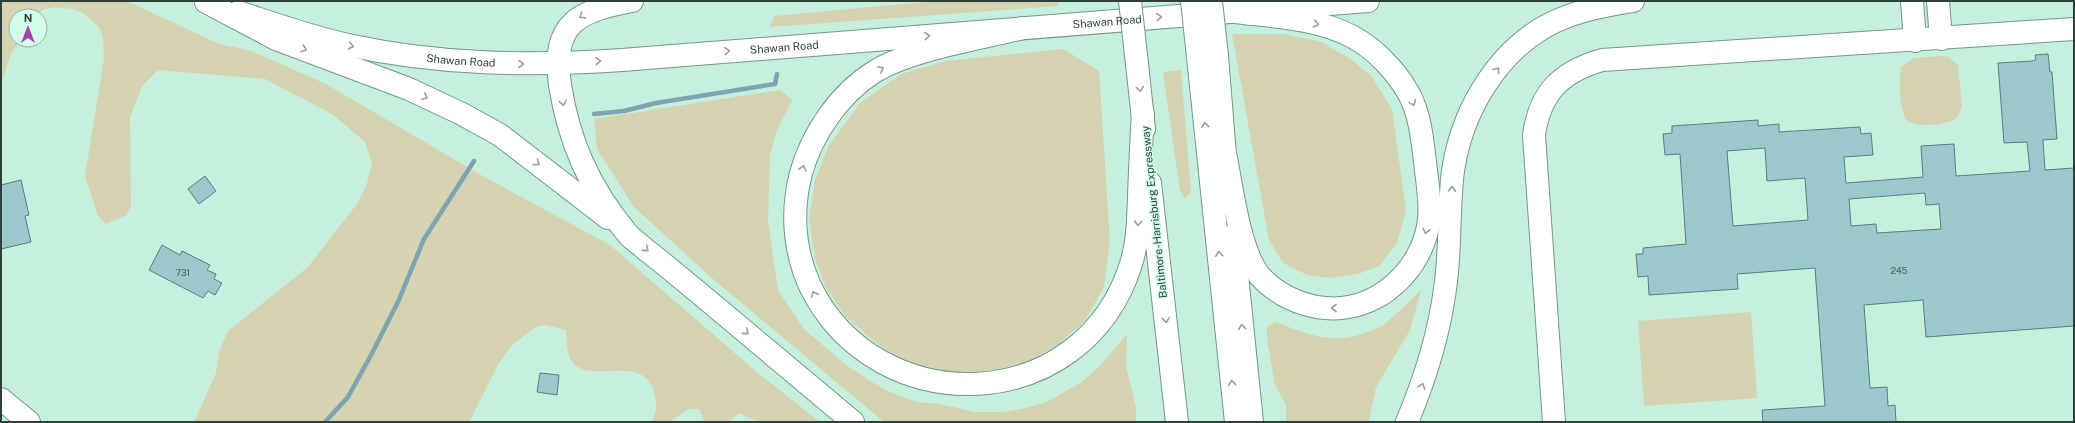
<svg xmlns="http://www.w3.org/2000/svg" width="2075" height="423" font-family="'Public Sans',sans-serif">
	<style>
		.green { fill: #d5d3b2 }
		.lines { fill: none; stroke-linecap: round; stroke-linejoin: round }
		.stream { stroke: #7ea4b2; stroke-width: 4.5 }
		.building { fill: #9bc9cb; stroke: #537f80; fill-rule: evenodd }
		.minor-casing { stroke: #729888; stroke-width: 24 }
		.major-casing { stroke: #729888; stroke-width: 24 }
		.highway-casing { stroke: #729888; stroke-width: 24 }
		.minor { stroke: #fff; stroke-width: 22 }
		.major { stroke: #fff; stroke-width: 22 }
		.highway { stroke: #fff; stroke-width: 22 }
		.highway-bridge-casing { stroke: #729888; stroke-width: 24; stroke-linecap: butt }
		.highway-bridge { stroke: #fff; stroke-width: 22 }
		.oneway { stroke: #97a09c }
		.labels { text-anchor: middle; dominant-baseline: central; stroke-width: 3; stroke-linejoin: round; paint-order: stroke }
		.number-label { font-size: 9px; fill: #4a625e }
		.street-label { font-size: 11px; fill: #2f4039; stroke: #d3fcea }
	</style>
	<rect width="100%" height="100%" fill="#c6efdd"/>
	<g class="green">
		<path d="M1,1H127L219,44L252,51L326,84L479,174L610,245L759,374L820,422H759L739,413L729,422H705L699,409H689L669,422H652C657,409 657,406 654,392C644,353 591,384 573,363C566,355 567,341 566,330L545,325L535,327L512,345L499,363L469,422H194L216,373L219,352L228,331L308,267L357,204L367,184L372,163L365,142L332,114L265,79L158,70L142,86L130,117L131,206L126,215L106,224L98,216L85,176L104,58L103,37L99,27L83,13L74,9L53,7L42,10L36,16H16V40H20L11,54L1,83Z"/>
		<path d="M935,1H1058V6L770,27L774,16Z"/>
		<path d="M1232,34H1284L1322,42L1352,60L1372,77L1392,109L1406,211L1397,243L1379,266L1358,274L1329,278L1307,275L1283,263L1269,240Z"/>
		<path d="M1063,49L1099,71L1110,242L1104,287L1086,319L1059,344L1025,363L988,371L958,372L913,367L881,347L846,317L826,288L815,258L809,220L815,180L829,145L860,103L901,74L946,61Z"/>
		<path d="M1941,56L1948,57L1958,65L1962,107C1960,111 1959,116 1956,118C1949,125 1916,128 1908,121C1899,113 1899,80 1901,67L1914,58Z"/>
		<path d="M1181,70L1191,192L1185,198L1180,191L1163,72Z"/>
		<path d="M780,90L792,100L776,132L770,155L768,221L778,290L804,329L846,365L875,384L890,392L917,402L939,404L976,412H1003L1026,408L1047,402L1082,382L1099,367L1127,334L1126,366L1136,408V422H884L713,279L634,207L597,149L594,119Z"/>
		<path d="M1421,290L1410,330L1376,387L1369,422H1286V405L1275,385L1267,339V327L1275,322C1308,334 1333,346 1367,332C1372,330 1378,328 1382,326C1396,315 1408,302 1421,290Z"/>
		<path d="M1751,312L1757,398L1644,406L1638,321Z"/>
	</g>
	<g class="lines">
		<g class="stream">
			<path d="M594,114L624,111L656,103L775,84L777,74"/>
			<path d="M325,422L348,397L370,357L398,302L424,239L474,161"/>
		</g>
	</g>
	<g class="building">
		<path d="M2048,54L2050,72H2052L2057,139L2043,140L2045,170L2074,168V326L1926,337L1923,300L1864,305L1870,388L1887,387L1888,406L1895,405L1896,422H1763L1762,410L1825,406L1815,268L1737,274L1738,289L1649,295L1648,276L1638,277L1636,254H1643V248L1686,244L1680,154L1665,155L1663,134L1672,133V126L1758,120V126L1779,124V132L1860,127L1861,134L1871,133L1873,155L1844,157L1846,183L1923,177L1921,146L1954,144L1956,176L2030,171L2027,142L2004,143L1998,63L2033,61L2036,59L2035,55ZM1765,148L1767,181L1805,178L1808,220L1733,226L1727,151ZM1925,193L1926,205L1939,204L1941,229L1877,233L1876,224L1851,226L1849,199Z"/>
		<path d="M205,176L216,191L199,204L188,189Z"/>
		<path d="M21,180L29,215L25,216L31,242L1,249V185Z"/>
		<path d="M162,245L180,255L182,251L210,265L207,270L216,274L214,279L222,283L215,295L208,291L203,298L149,270Z"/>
		<path d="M540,373L559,375L557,395L537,392Z"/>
	</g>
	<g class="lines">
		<g class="minor-casing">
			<g id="minor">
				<path d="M1912,1L1915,41"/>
				<path d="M1938,1L1941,39"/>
				<path d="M1,399L29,422"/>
				<path d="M1554,422L1534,135C1540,92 1561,72 1602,60L2074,29"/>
			</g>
		</g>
		<g class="major-casing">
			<g id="major">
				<path id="s1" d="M238,12C275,24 311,37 348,45C439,65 530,66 622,60L1368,1"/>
			</g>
		</g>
		<g class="highway-casing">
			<g id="highway">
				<path d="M632,1C579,11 551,22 560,85C569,142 589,187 626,232C631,239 640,244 646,250C662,262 677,275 693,288C746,333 800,377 853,422"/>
				<path d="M206,2L276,39L409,89L462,114L500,135L608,218"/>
				<path d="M1023,28C980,39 911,49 874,72C839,94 812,134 801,173C791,212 794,250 810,286C877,423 1083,417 1131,264C1138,242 1138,220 1139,197C1140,170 1141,142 1143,114"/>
				<path d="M1217,56L1226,168"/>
				<path d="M1198,57L1236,422"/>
				<path d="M1137,64L1144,129"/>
				<path d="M1225,153C1232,187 1239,249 1259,275C1275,294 1301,306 1325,308C1377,313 1423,270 1429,220C1431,200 1427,181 1425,162C1422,137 1420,114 1408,92C1395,70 1375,49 1353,37C1318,18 1274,17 1236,12"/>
				<path d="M1150,183L1177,422"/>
				<path d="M1233,236L1252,422"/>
				<path d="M1407,422C1425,379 1439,335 1445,289C1451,250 1448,210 1453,171C1461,116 1492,59 1541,29C1569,12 1602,6 1633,1"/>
			</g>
		</g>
		<use href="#minor" class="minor"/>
		<use href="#major" class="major"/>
		<use href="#highway" class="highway"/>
		<g class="highway-bridge-casing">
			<g id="highway-bridge">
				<path d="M1130,1L1137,64"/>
				<path d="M1192,1L1198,57"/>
				<path d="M1211,1L1217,56"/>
			</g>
		</g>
		<use href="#highway-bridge" class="highway-bridge"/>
	</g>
	<defs><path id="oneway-chevron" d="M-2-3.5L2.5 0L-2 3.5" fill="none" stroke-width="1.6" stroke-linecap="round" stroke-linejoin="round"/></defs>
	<g class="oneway">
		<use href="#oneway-chevron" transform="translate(582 16) rotate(148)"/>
		<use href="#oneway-chevron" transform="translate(1159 17) rotate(-4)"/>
		<use href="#oneway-chevron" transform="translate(1316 24) rotate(13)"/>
		<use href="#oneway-chevron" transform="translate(927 36) rotate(-5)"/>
		<use href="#oneway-chevron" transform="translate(351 46) rotate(12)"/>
		<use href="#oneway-chevron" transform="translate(304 49) rotate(21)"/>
		<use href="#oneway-chevron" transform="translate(727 51) rotate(-5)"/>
		<use href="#oneway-chevron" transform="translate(598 61) rotate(-4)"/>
		<use href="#oneway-chevron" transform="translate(521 64)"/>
		<use href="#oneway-chevron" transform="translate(881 69) rotate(-25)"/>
		<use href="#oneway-chevron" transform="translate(1497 70) rotate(-53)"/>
		<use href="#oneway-chevron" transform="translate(1140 89) rotate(83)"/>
		<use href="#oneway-chevron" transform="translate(425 97) rotate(25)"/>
		<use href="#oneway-chevron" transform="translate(563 103) rotate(80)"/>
		<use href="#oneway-chevron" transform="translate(1413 103) rotate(66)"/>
		<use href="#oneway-chevron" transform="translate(1205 125) rotate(-96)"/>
		<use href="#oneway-chevron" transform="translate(537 163) rotate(36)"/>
		<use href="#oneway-chevron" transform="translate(803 168) rotate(-75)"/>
		<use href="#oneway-chevron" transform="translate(1452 189) rotate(-87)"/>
		<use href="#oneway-chevron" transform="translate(1138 223) rotate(93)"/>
		<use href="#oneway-chevron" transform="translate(1426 231) rotate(103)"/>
		<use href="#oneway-chevron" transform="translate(646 249) rotate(40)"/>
		<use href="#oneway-chevron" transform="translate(1219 254) rotate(-96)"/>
		<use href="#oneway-chevron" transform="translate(814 294) rotate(-115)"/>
		<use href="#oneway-chevron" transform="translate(1334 308) rotate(180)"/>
		<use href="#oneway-chevron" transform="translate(1166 320) rotate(84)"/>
		<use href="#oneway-chevron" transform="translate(1242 327) rotate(-96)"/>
		<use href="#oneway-chevron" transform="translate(746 332) rotate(40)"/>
		<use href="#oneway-chevron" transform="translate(1232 383) rotate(-96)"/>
		<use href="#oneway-chevron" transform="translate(1422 386) rotate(-71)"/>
	</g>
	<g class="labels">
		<g class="number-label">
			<text x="1899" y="270">245</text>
			<text x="183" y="272">731</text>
		</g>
		<g class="street-label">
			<text stroke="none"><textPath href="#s1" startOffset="877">Shawan Road</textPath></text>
			<text stroke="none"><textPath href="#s1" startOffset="553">Shawan Road</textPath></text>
			<text stroke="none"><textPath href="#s1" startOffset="229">Shawan Road</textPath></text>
			<text transform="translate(1154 212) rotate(-96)">Baltimore-Harrisburg Expressway</text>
		</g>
	</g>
	<rect width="2075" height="423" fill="none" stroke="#2f4039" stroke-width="4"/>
	<g transform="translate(28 28)"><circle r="19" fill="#d3fcea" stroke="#91b1a3"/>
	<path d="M0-3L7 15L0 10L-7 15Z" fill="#a242aa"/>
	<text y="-6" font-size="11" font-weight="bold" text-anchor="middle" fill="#2f4039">N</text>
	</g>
</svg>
